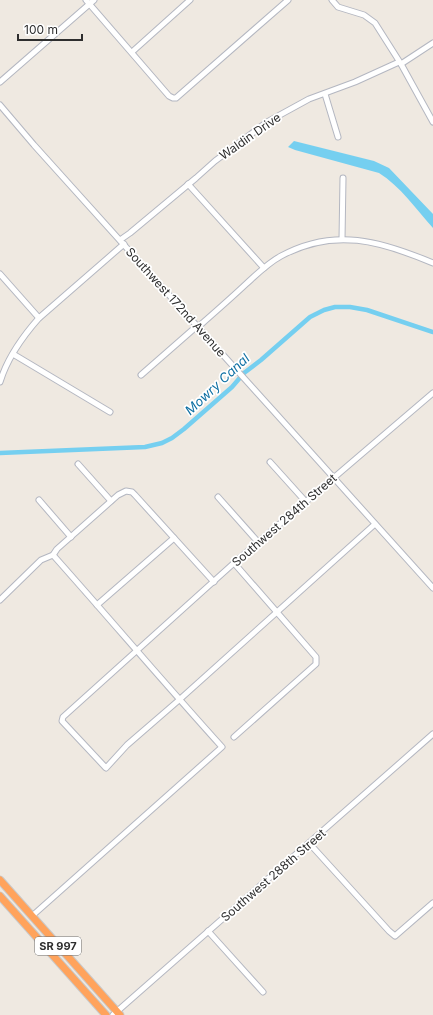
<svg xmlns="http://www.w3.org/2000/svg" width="433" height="1015" font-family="Inter,sans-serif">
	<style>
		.water { fill: #75cff0 }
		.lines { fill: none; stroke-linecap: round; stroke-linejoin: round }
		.canal { stroke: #75cff0; stroke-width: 4.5 }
		.minor-casing { stroke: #b4b7c1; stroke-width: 7 }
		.highway-casing { stroke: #c9c9c9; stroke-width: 9 }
		.minor { stroke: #fff; stroke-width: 5 }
		.highway { stroke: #ffa35c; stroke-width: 7 }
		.labels { text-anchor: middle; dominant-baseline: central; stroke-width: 3.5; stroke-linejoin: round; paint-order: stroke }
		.shield { fill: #fff; stroke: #6d6d6d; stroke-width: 1 }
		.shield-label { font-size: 11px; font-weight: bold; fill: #2e2e2e }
		.street-label { font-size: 12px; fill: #2e2e2e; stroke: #fff }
		.water-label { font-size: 13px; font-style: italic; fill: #0d6fa3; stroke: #fff }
	</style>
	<rect width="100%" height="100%" fill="#efe9e1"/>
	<path class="water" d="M294,141L374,161L389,168L433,214V228C416,209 400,186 379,173L295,150L288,147Z"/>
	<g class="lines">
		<path class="canal" d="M0,453L145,447L162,443L172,438L184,429L232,387L244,373L261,360L310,317L324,310L335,307H350L367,310L433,332"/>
		<g class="minor-casing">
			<g id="minor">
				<path d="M86,0L169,96L173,98H176L288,0"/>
				<path d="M332,0L338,7L364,15L375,23L401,64L433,122"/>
				<path d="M132,52L190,0"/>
				<path d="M401,64L433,43"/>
				<path d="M0,82L94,0"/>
				<path d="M325,94L338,137"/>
				<path d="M0,105L34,145L433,588"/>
				<path d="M188,184L264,268"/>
				<path d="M342,239L343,178"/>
				<path d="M120,240L130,233L196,178L215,161L267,122L309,99L355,82L399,62"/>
				<path d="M0,274L39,318"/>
				<path d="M198,327C214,313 230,299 246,284C257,274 268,263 281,256C334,227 381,241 433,263"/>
				<path d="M13,354L110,412"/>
				<path d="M141,375L197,326"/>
				<path d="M0,382C7,359 23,336 39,318L124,244"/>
				<path d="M270,462L306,502"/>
				<path d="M78,464L111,501"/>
				<path d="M218,497L259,543"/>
				<path d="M39,500L71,537"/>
				<path d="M375,524L179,700L127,745L106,768L62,721L63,717L234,563L433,393"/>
				<path d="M234,563L316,657V664L234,737"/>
				<path d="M0,600L41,560L53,555L57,549L118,495L126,491L132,492L135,495L214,582"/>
				<path d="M97,605L174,538"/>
				<path d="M309,843L389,931L395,936L433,903"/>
				<path d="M32,916L222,747C165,684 110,619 53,555"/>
				<path d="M208,931L263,992"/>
				<path d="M113,1015L433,734"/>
			</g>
		</g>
		<g class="highway-casing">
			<g id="highway">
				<path d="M0,880L120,1015"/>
				<path d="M0,896L106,1015"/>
			</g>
		</g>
		<use href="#minor" class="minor"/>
		<use href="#highway" class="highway"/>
	</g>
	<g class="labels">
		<rect class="shield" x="35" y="937" width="46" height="18" rx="3"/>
		<g class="shield-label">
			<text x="58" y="946">SR 997</text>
		</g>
		<g class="street-label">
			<text transform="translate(250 136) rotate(-35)">Waldin Drive</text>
			<text transform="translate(176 302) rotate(48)">Southwest 172nd Avenue</text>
			<text transform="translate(284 520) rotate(-41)">Southwest 284th Street</text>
			<text transform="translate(273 875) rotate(-41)">Southwest 288th Street</text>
		</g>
		<g class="water-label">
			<text transform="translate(217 384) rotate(-43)">Mowry Canal</text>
		</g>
	</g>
	<path d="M18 34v6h64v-6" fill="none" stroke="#2e2e2e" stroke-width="2"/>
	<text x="24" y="34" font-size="12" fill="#2e2e2e" stroke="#ffffff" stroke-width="3" paint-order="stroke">100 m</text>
</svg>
